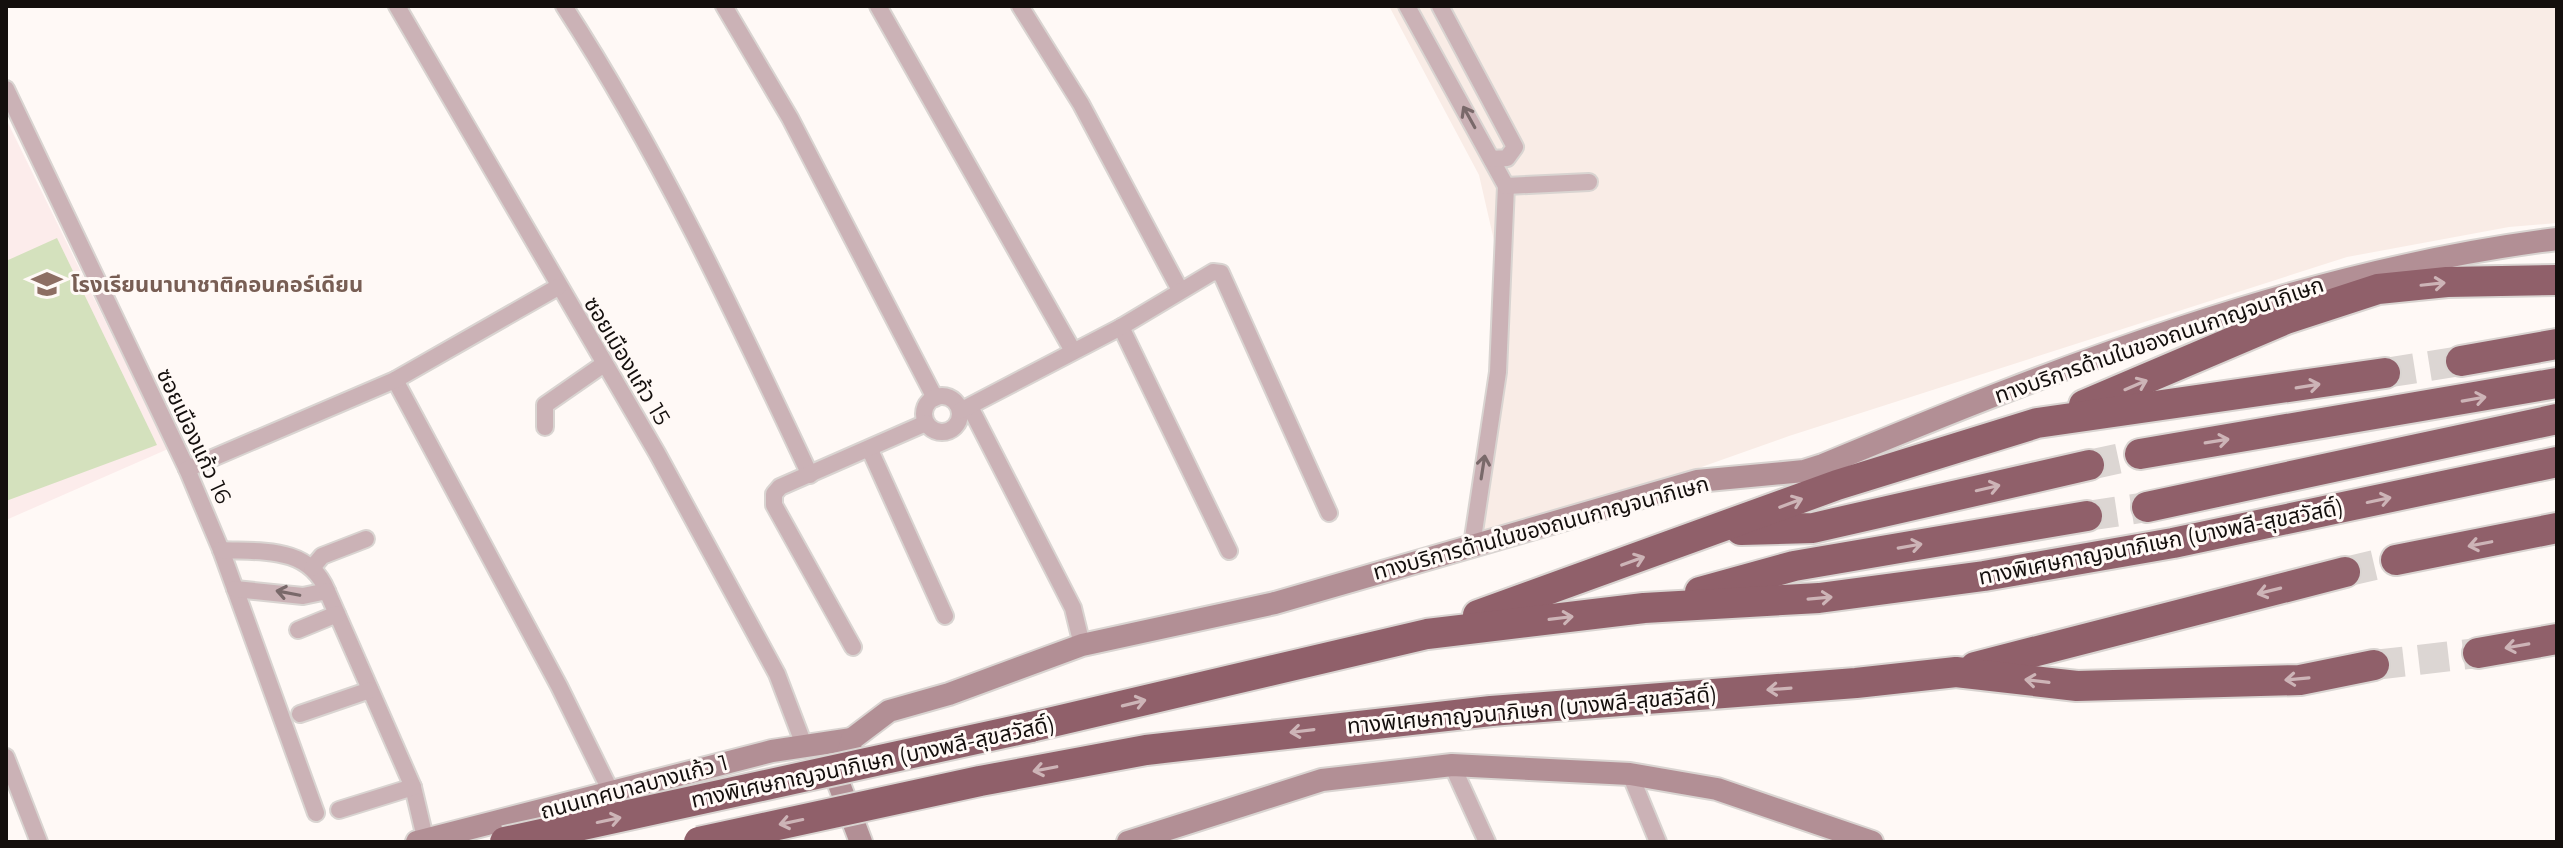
<svg xmlns="http://www.w3.org/2000/svg" width="2563" height="848" font-family="Montserrat,'Noto Sans Thai',sans-serif">
	<style>
		.built { fill: #f9ece6 }
		.education { fill: #fceceb }
		.green { fill: #d4e1bd }
		.lines { fill: none; stroke-linecap: round; stroke-linejoin: round }
		.highway-tunnel { stroke: #dcd6d3; stroke-width: 30; stroke-dasharray: 30 15; stroke-linecap: butt }
		.street-casing { stroke: #d9d4d1; stroke-width: 20 }
		.secondary-casing { stroke: #d9d4d1; stroke-width: 26 }
		.highway-casing { stroke: #d9d4d1; stroke-width: 34 }
		.street { stroke: #cbb2b6; stroke-width: 16 }
		.secondary { stroke: #b28f95; stroke-width: 22 }
		.highway { stroke: #90606a; stroke-width: 30 }
		.highway-bridge-casing { stroke: #d9d4d1; stroke-width: 34; stroke-linecap: butt }
		.highway-bridge { stroke: #90606a; stroke-width: 30 }
		.oneway { stroke: #79696a }
		.oneway2 { stroke: #cdb4b7 }
		.labels { text-anchor: middle; dominant-baseline: central; stroke-width: 6; stroke-linejoin: round; paint-order: stroke }
		.education-label { font-size: 22px; font-weight: bold; fill: #785e54; stroke: #fff9f6; text-anchor: start }
		.street-label { font-size: 22px; fill: #140f0d; stroke: #fff9f6 }
	</style>
	<rect width="100%" height="100%" fill="#fff9f6"/>
	<path class="built" d="M1389,6H2557V223L2509,227L2347,257L1789,436L1467,550L1504,284L1479,175Z"/>
	<path class="education" d="M6,119L168,449L6,520Z"/>
	<path class="green" d="M57,238L157,445L6,501V261Z"/>
	<g class="lines">
		<g class="highway-tunnel">
			<path d="M2385,373L2461,361"/>
			<path d="M2089,465L2140,454"/>
			<path d="M2087,516L2147,507"/>
			<path d="M2345,572L2396,560"/>
			<path d="M2374,665L2478,653"/>
		</g>
		<g class="street-casing">
			<g id="street">
				<path d="M397,6L657,453L777,674L804,745"/>
				<path d="M564,6C660,154 735,315 810,475"/>
				<path d="M724,6L790,118L935,398"/>
				<path d="M878,6L1073,351"/>
				<path d="M1020,6L1081,104L1180,290"/>
				<path d="M1407,6L1506,186L1498,372L1472,545"/>
				<path d="M1440,6L1515,147L1507,158L1492,159"/>
				<path d="M6,89L187,469L221,550L316,813"/>
				<path d="M1506,186L1589,182"/>
				<path d="M1121,327L1229,551"/>
				<path d="M395,380L559,686L612,794"/>
				<circle cx="942" cy="414" r="18"/>
				<path d="M970,407L1073,608L1082,645"/>
				<path d="M960,411L1121,327L1213,272L1221,273L1329,513"/>
				<path d="M545,427V405L604,364"/>
				<path d="M870,450L945,616"/>
				<path d="M187,469L395,380L558,287"/>
				<path d="M221,550C262,552 309,546 327,591L303,596L235,589"/>
				<path d="M312,568L322,556L366,539"/>
				<path d="M327,591L413,787L426,842"/>
				<path d="M298,630L337,614"/>
				<path d="M853,647L774,505V494L780,487L926,423"/>
				<path d="M300,714L370,690"/>
				<path d="M6,757L39,842"/>
				<path d="M1452,765L1487,842"/>
				<path d="M1630,774L1658,842"/>
				<path d="M339,810L413,787"/>
			</g>
		</g>
		<g class="secondary-casing">
			<g id="secondary">
				<path d="M417,842L772,751L852,739"/>
				<path d="M861,842L839,784L852,739L889,711L949,694L1082,645L1275,603L1697,481L1804,471L1823,465C2059,367 2301,271 2557,239"/>
				<path d="M1128,842L1322,780L1452,765L1630,774L1682,783L1717,789L1872,842"/>
			</g>
		</g>
		<g class="highway-casing">
			<g id="highway">
				<path d="M2461,361L2557,344"/>
				<path d="M2084,405L2286,319L2378,289L2447,282L2557,280"/>
				<path d="M2140,454L2557,383"/>
				<path d="M2147,507L2557,419"/>
				<path d="M1741,530L1813,528L2089,465"/>
				<path d="M2396,560L2557,528"/>
				<path d="M1700,592L1794,566L2087,516"/>
				<path d="M1478,615L1837,485L2037,423L2385,373"/>
				<path d="M2478,653L2557,639"/>
				<path d="M1975,667L2345,572"/>
				<path d="M1491,711L1856,683L1956,672L2077,686L2300,680L2374,665"/>
				<path d="M1031,727L1427,634L1644,608L1819,598L1984,576L2173,543L2557,462"/>
			</g>
		</g>
		<use href="#street" class="street"/>
		<use href="#secondary" class="secondary"/>
		<use href="#highway" class="highway"/>
		<g class="highway-bridge-casing">
			<g id="highway-bridge">
				<path d="M505,842L1031,727"/>
				<path d="M699,842L980,781L1146,750L1491,711"/>
			</g>
		</g>
		<use href="#highway-bridge" class="highway-bridge"/>
	</g>
	<defs><path id="oneway-shaft" d="M-6 0H5M1.5-3L5.5 0L1.5 3" fill="none" stroke-width="1.6" stroke-linecap="round" stroke-linejoin="round" transform="scale(2)"/></defs>
	<g class="oneway">
		<use href="#oneway-shaft" transform="translate(1469 117) rotate(-119)"/>
		<use href="#oneway-shaft" transform="translate(1483 467) rotate(-81)"/>
		<use href="#oneway-shaft" transform="translate(288 593) rotate(-169)"/>
	</g>
	<g class="oneway2">
		<use href="#oneway-shaft" transform="translate(2433 284) rotate(-6)"/>
		<use href="#oneway-shaft" transform="translate(2136 385) rotate(-23)"/>
		<use href="#oneway-shaft" transform="translate(2308 386) rotate(-9)"/>
		<use href="#oneway-shaft" transform="translate(2474 399) rotate(-10)"/>
		<use href="#oneway-shaft" transform="translate(2217 441) rotate(-9)"/>
		<use href="#oneway-shaft" transform="translate(1988 488) rotate(-13)"/>
		<use href="#oneway-shaft" transform="translate(2379 500) rotate(-12)"/>
		<use href="#oneway-shaft" transform="translate(1791 503) rotate(-21)"/>
		<use href="#oneway-shaft" transform="translate(2480 544) rotate(169)"/>
		<use href="#oneway-shaft" transform="translate(1910 546) rotate(-10)"/>
		<use href="#oneway-shaft" transform="translate(1633 561) rotate(-20)"/>
		<use href="#oneway-shaft" transform="translate(2269 591) rotate(166)"/>
		<use href="#oneway-shaft" transform="translate(1820 598) rotate(-5)"/>
		<use href="#oneway-shaft" transform="translate(1561 618) rotate(-7)"/>
		<use href="#oneway-shaft" transform="translate(2517 646) rotate(170)"/>
		<use href="#oneway-shaft" transform="translate(2297 679) rotate(175)"/>
		<use href="#oneway-shaft" transform="translate(2037 681) rotate(-173)"/>
		<use href="#oneway-shaft" transform="translate(1779 689) rotate(176)"/>
		<use href="#oneway-shaft" transform="translate(1134 703) rotate(-14)"/>
		<use href="#oneway-shaft" transform="translate(1302 731) rotate(173)"/>
		<use href="#oneway-shaft" transform="translate(1045 769) rotate(169)"/>
		<use href="#oneway-shaft" transform="translate(609 820) rotate(-12)"/>
		<use href="#oneway-shaft" transform="translate(791 822) rotate(168)"/>
	</g>
	<defs>
		<g id="school-bare" transform="scale(2.4)"><path d="M0-5L7-2L0 1L-7-2ZM-4 1L0 2.5L4 1V4Q0 6-4 4Z" fill="#8d6e63" stroke="#fff9f6" stroke-width="2.5" paint-order="stroke"/></g>
	</defs>
	<g fill-rule="evenodd">
		<use href="#school-bare" x="47" y="284"/>
	</g>
	<g class="labels">
		<g class="education-label">
			<text x="71" y="284">โรงเรียนนานาชาติคอนคอร์เดียน</text>
		</g>
		<g class="street-label">
			<text transform="translate(2159 340) rotate(-19)">ทางบริการด้านในของถนนกาญจนาภิเษก</text>
			<text transform="translate(627 361) rotate(59)">ซอยเมืองแก้ว 15</text>
			<text transform="translate(194 436) rotate(65)">ซอยเมืองแก้ว 16</text>
			<text transform="translate(1541 528) rotate(-15)">ทางบริการด้านในของถนนกาญจนาภิเษก</text>
			<text transform="translate(2161 542) rotate(-11)">ทางพิเศษกาญจนาภิเษก (บางพลี-สุขสวัสดิ์)</text>
			<text transform="translate(1532 710) rotate(-5)">ทางพิเศษกาญจนาภิเษก (บางพลี-สุขสวัสดิ์)</text>
			<text transform="translate(873 762) rotate(-12)">ทางพิเศษกาญจนาภิเษก (บางพลี-สุขสวัสดิ์)</text>
			<text transform="translate(634 787) rotate(-15)">ถนนเทศบาลบางแก้ว 1</text>
		</g>
	</g>
	<rect width="2563" height="848" fill="none" stroke="#140f0d" stroke-width="16"/>
</svg>
